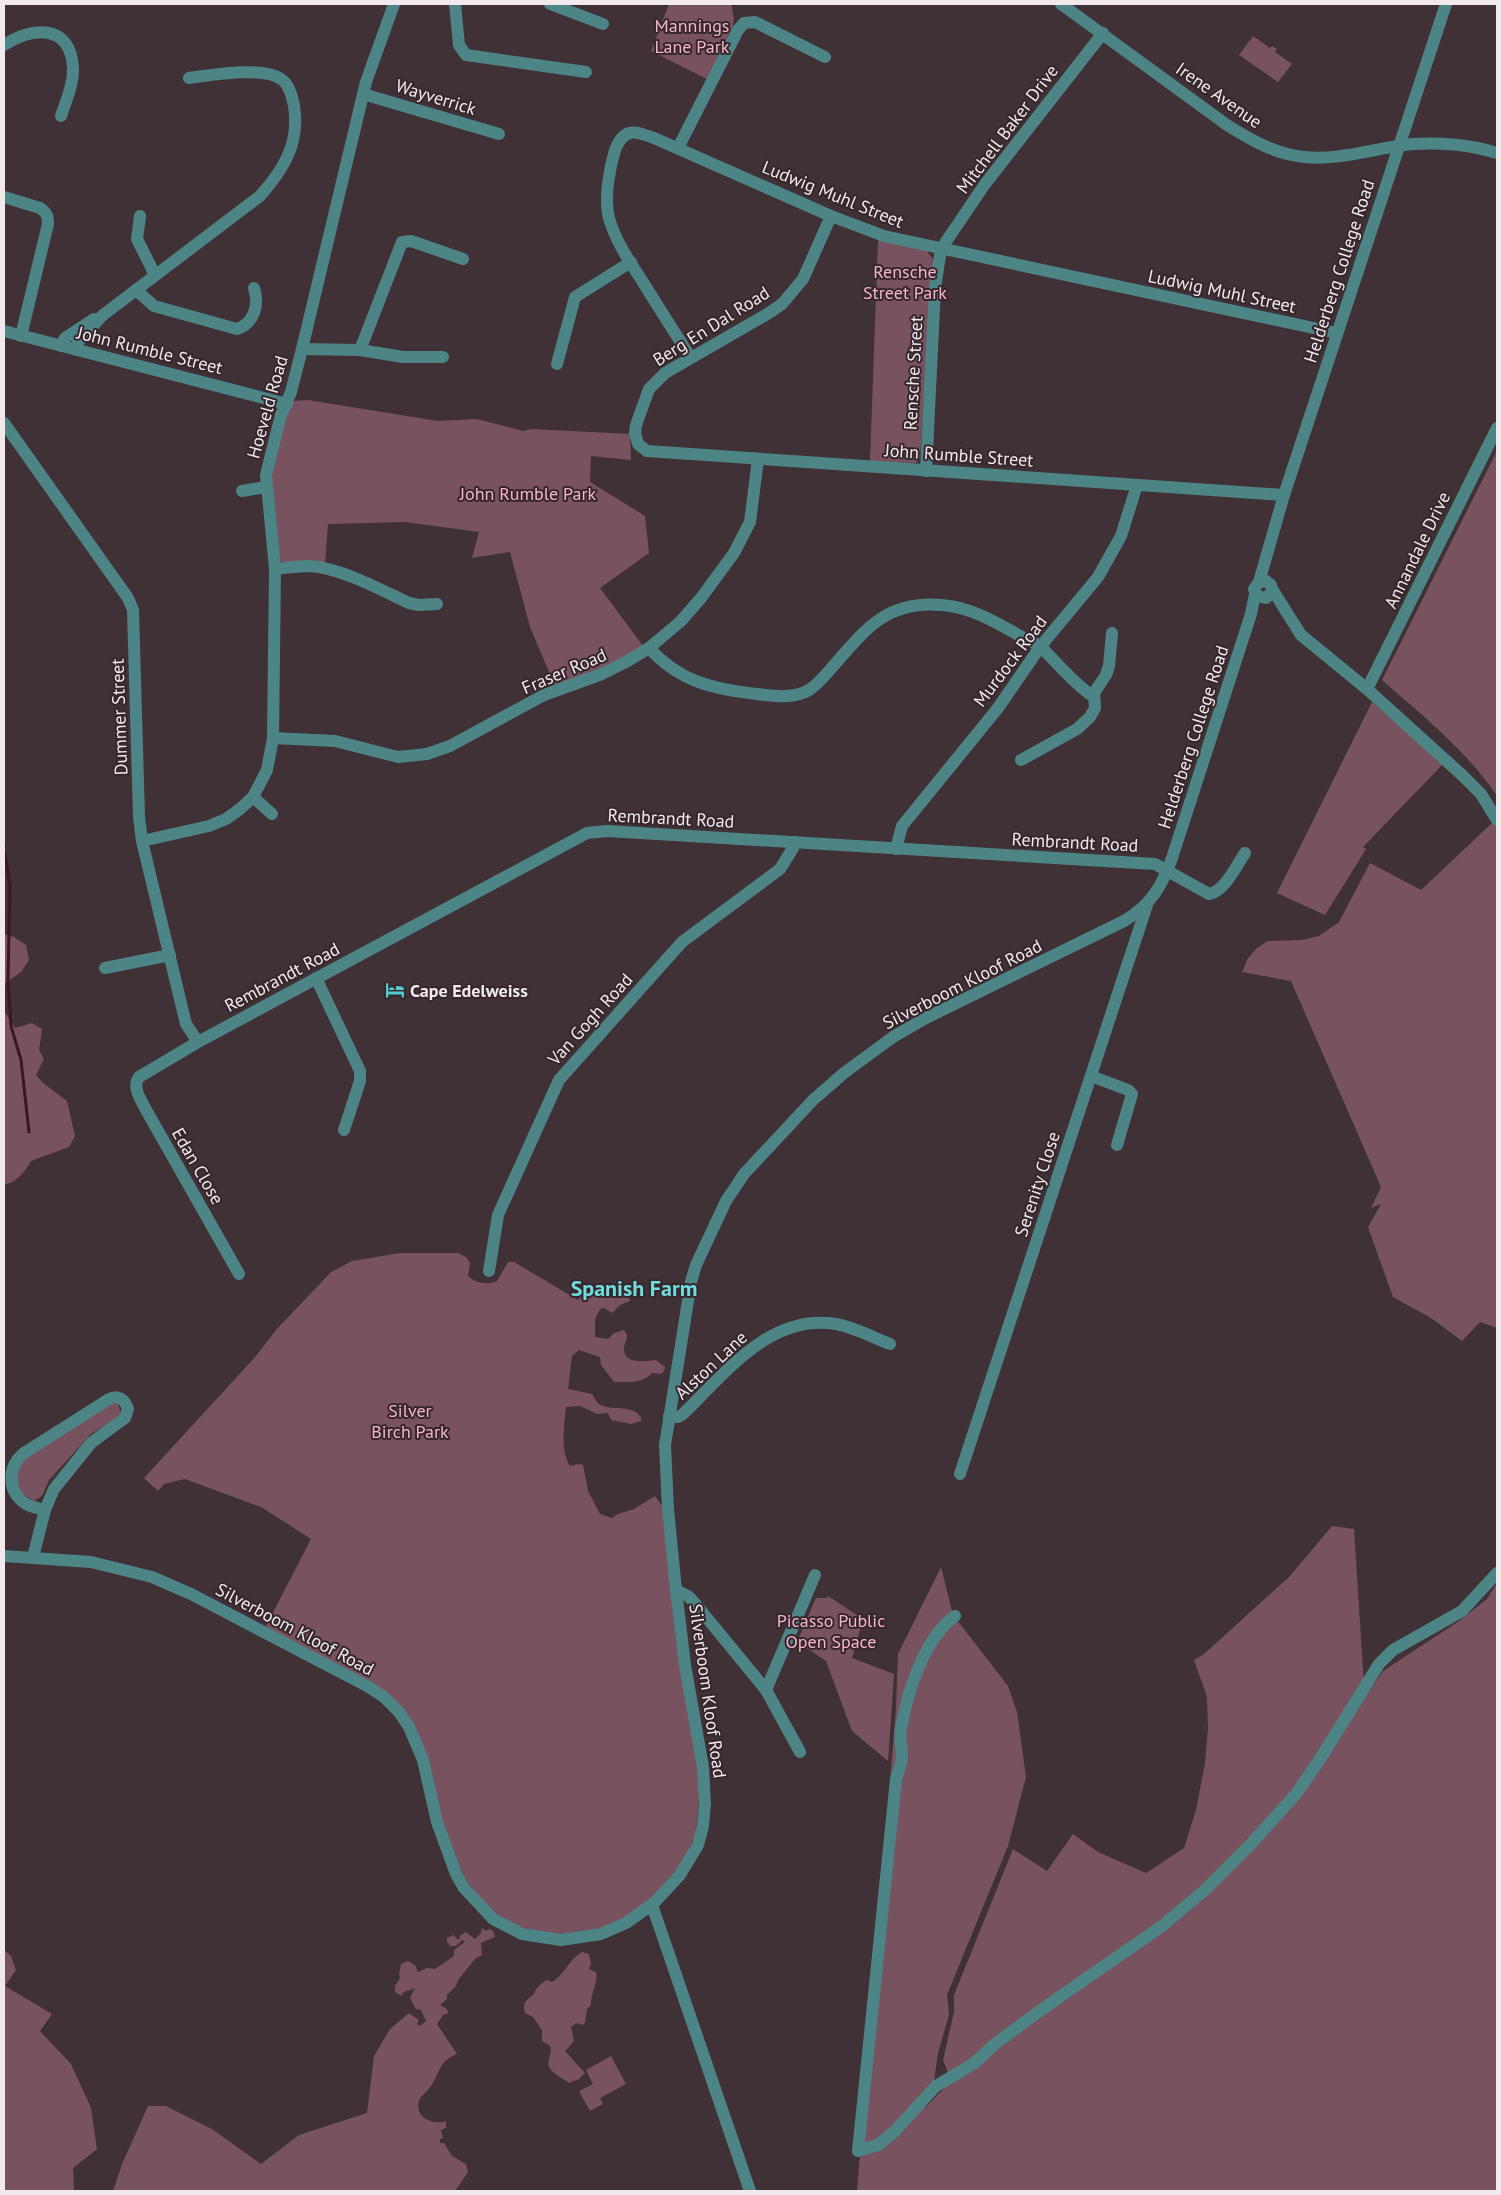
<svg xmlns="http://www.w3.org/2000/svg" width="1501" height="2195" font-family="'PT Sans',sans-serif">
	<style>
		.green { fill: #79525f }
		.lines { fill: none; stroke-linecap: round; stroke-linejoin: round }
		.stream { stroke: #3f1426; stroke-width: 3 }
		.minor { stroke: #4d8586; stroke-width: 12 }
		.labels { text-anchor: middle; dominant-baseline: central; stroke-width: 4; stroke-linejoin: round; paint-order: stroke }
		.park-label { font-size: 18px; fill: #f7b5cb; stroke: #35272c }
		.street-label { font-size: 18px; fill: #f2e9ec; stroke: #35272c }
		.poi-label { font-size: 18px; font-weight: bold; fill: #f2e9ec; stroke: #35272c; text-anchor: start }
		.district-label { font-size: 22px; font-weight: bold; fill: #70dcde; stroke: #35272c }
	</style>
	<rect width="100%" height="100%" fill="#3f3136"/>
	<g class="green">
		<path d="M669,4H731L734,18L733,26L707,79L651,51Z"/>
		<path d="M1253,36L1270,48L1272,46L1277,49L1275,52L1292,64L1278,82L1239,55Z"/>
		<path d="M878,240L926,250L933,259L920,458L916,463L870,462Z"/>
		<path d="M308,400L438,421L477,419L523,431L531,429L630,434L631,460L591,456L590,482L645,516L649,553L600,588L643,646L604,668L555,686L530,627L510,552L472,558L479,532L405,522L328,524L325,564L284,563L280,561L271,468L282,425L293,401Z"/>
		<path d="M1497,451V796C1466,750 1423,716 1382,680Z"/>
		<path d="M1372,702L1443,764L1363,847L1366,849L1325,915L1277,893Z"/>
		<path d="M1492,823L1497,824V1328L1480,1322L1462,1341L1431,1318L1393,1297L1368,1227L1381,1204L1371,1208L1381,1187L1291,981L1242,972L1248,958L1257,948L1268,941L1302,940L1319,936L1339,922L1370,863L1421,890Z"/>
		<path d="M4,934L14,937L26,945L29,960L21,972L4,984Z"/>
		<path d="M4,1011L15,1028L32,1023L42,1029L39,1050L44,1059L36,1075L43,1083L67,1101L75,1136L69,1147L31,1161C26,1170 16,1184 4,1184Z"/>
		<path d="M400,1253H458L466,1257L470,1263L468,1276C474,1283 488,1285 497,1281L508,1262H514L578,1300L588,1286L603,1290L611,1297L623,1293L629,1296L630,1301L620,1305L612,1313L604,1308L600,1309L595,1319V1337L608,1339L614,1333L624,1330L627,1335C627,1341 623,1346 624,1351C626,1365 648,1361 656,1360L665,1367L664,1371L661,1374L652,1373C642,1384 627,1382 614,1382L601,1365L600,1357L579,1350L572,1356L568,1389L592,1394C594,1396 596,1402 599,1404C612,1412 630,1403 641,1417V1421L631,1424L611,1420L608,1413L597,1414L580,1406L566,1407C564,1426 560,1450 570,1466L579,1464L583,1465L588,1491L600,1514L612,1518L618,1514L634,1509L655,1496L662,1506L676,1641L692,1726L700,1784L696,1834L681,1865L644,1907L607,1927L549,1936L508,1923L483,1903L467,1881L453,1856L409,1718L266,1626L311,1539L261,1507L185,1479L164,1484L158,1491L144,1478L256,1356L276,1330L331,1272L352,1261Z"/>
		<path d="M110,1401L118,1404L122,1415L91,1434L49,1480L42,1496L34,1501L20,1492L13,1477L16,1464Z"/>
		<path d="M1332,1526L1354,1529L1364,1685L1370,1690L1383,1671L1459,1621L1487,1599L1497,1583V2191H857L896,1708L898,1654L941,1567L953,1615L1008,1686L1017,1712L1026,1777L1008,1846L947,1995L949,2015L938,2053L934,2081L925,2108L951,2081L943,2060L954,2012V1995L1013,1849L1047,1871L1073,1834L1098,1852L1146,1873L1184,1848L1196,1810L1205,1763L1208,1728L1207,1697L1194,1660L1204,1654L1290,1576Z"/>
		<path d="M828,1596L863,1619L852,1658L894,1674L888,1761L852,1731L826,1661L797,1642L816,1598H827Z"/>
		<path d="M482,1928L486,1931L489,1929L493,1931L495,1937L481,1943L482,1955L475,1959L458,1980L456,1986L447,1995V1999L440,2005L447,2009L448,2013L443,2015L437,2024L457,2054C438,2062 441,2071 431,2086C428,2091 421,2095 419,2101C414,2117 433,2126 446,2121V2128L441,2130L443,2138L440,2139V2143H444L452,2156L466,2164L468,2172L455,2191H113L122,2164L148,2106H166L212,2129L261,2164L299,2135L367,2113L374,2056L390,2029L409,2013L419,2020L417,2024L420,2026L426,2021L421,2010L416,2009L410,1998L415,1988L404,1992L401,1996L395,1992V1986L400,1978L399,1974L401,1964L408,1961L415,1965L418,1972L427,1968L435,1969L454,1956V1950L465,1942L462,1940L456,1946H450L447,1942V1938L453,1935L459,1940L460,1936L466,1932L475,1939L481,1933Z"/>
		<path d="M4,1950L11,1956L16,1970L5,1986L52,2014L40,2031L71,2064L91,2108L97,2149L73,2168L74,2191H4Z"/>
		<path d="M582,1952L589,1954L591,1964L589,1969L596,1972C599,1981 590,1994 591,2005L587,2009L585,2023L582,2025L576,2023L571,2027L574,2041L565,2051L585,2073L579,2079L569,2083C561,2076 545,2072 549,2059C550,2053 552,2051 550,2046L542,2041V2030L533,2017L525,2013C522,2003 526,2000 534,1994C535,1989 541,1983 547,1980L552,1982C566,1973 569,1959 582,1952Z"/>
		<path d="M611,2056L626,2084L600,2098L603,2104L590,2111L579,2091L593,2084L586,2070Z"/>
	</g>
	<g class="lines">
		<g class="stream">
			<path d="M4,846V849"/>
			<path d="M5,854L10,885L8,980L11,1026L21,1060L29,1132"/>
		</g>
		<g class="minor">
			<path d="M455,4L459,45L466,55L586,72"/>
			<path d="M550,4L603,24"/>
			<path d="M1061,4L1227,125C1251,140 1275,154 1304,157C1341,161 1377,147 1414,144C1440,142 1472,145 1497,153"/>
			<path d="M4,45C32,27 70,23 73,67C74,83 66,101 61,116"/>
			<path d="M363,94L499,134"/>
			<path d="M678,148L738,30L744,23L755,22L825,57"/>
			<path d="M4,197L40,208C47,213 48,216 48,224L21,336"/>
			<path d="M140,216L137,239L155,275"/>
			<path d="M831,216L803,279L782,304L769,313L665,373L649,389L636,425L635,433L638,444L647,451L1284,495"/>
			<path d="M136,290L154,306L237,329C255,323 259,304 254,288"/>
			<path d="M4,331L287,404"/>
			<path d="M61,346L65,338L94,319"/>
			<path d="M302,349L360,350L403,357H443"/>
			<path d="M77,350L78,342L103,315L260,196C284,169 300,143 294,106C292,96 289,84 281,79C262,66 211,75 189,78"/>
			<path d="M360,350L402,242L411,241L463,259"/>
			<path d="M690,357C674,331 657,305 641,279C629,261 615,240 609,218C604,199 609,170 615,150C624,127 635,131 654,138L831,216L884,236L1337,333"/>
			<path d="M557,364L575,297L631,262"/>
			<path d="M4,423L128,598L133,610L139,817L142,841L186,1024L198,1042"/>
			<path d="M926,471L935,288L941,249L985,184L1103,33"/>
			<path d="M242,491L266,487"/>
			<path d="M275,569C286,568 299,566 310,566C341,568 381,590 409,603L419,605L437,604"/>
			<path d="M1259,582L1266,581L1271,585L1272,592L1266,598L1257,596L1254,589L1259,582L1284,495L1446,4"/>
			<path d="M1272,589L1301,635L1367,689L1462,775L1481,794L1497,820"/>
			<path d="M649,648C680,682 713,689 757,694C773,696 794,699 809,690C819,684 827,673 835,664C867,627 889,600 942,605C971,607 997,623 1022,637C1028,640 1036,643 1042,648C1057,663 1076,686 1094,697"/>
			<path d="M1367,689L1497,428"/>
			<path d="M273,738L335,741L398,757L427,754L450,746L544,695L602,674L626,662L649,648L681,621L701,598L734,553L750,522L758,459"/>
			<path d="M1021,760L1077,729L1090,717L1095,708L1094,693L1106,675L1109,666L1112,633"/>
			<path d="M253,797L272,814"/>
			<path d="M142,841L209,826L226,819L240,809L253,797L267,770L273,738L275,569L266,475L281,415L291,392L302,349L366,82L394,4"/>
			<path d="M896,849L902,826L998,708L1040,647L1098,577L1121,536L1137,485"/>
			<path d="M105,968L170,955"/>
			<path d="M316,978L360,1071V1081L344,1130"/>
			<path d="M1091,1076L1128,1090L1132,1094L1117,1145"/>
			<path d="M489,1271L498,1215L559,1080L682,942L780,869L793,848L794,842"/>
			<path d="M239,1274L145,1108C140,1098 132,1087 139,1077L198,1042L587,833L607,831L1155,864L1209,894C1225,891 1236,866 1245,853"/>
			<path d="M669,1416L678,1417L682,1415C724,1375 769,1313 836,1324C854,1327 872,1337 890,1344"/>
			<path d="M960,1474L1147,905"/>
			<path d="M4,1556L91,1562L152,1577L191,1594L367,1686L384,1697L399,1712L409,1727L423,1760L437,1822L456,1874L464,1888L493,1919L522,1934L561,1940L601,1934L626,1923L654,1903L680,1875L698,1845L703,1826L705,1803L703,1767L685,1665L676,1590L668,1509L665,1445L691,1282L696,1265L726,1201L744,1174L813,1100L844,1073L893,1037L924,1019L1124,921C1151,905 1162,886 1172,858L1251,614L1255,594"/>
			<path d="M33,1557L45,1510L54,1489L91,1443L125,1418L128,1409C125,1400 119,1394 109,1399L24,1453C8,1466 6,1491 26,1504C31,1507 38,1508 45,1510"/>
			<path d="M676,1590L688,1596L693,1601L766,1690L800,1752"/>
			<path d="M955,1616C924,1638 907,1693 901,1729C899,1738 902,1747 902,1756C902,1764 898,1772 896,1779L858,2151L878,2145L895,2131L936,2086L973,2064L995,2044L1038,2012L1162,1926L1206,1889L1249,1846L1296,1794L1320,1759L1379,1664L1393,1650L1462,1611L1497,1573"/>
			<path d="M766,1690L815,1575"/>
			<path d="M652,1905L750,2191"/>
		</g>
	</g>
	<defs>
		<g id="hotel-bare" transform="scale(1.5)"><path d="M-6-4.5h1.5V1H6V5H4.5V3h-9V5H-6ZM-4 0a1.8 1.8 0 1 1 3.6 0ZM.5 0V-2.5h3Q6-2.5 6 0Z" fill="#52cdcf" stroke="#35272c" stroke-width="2.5" paint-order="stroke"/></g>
	</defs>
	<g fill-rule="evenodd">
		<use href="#hotel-bare" x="395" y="990"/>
	</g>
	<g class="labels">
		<g class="park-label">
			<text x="692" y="25">Mannings<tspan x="692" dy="21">Lane Park</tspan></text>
			<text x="905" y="271">Rensche<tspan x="905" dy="21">Street Park</tspan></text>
			<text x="528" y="493">John Rumble Park</text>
			<text x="410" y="1410">Silver<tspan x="410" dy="21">Birch Park</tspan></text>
			<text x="831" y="1620">Picasso Public<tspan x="831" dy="21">Open Space</tspan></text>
		</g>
		<g class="street-label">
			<text transform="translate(1219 95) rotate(35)">Irene Avenue</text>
			<text transform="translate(436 97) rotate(17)">Wayverrick</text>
			<text transform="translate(1007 129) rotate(-53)">Mitchell Baker Drive</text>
			<text transform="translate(833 194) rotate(22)">Ludwig Muhl Street</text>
			<text transform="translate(1339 271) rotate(-72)">Helderberg College Road</text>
			<text transform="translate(1222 291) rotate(12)">Ludwig Muhl Street</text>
			<text transform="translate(711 326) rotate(-32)">Berg En Dal Road</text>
			<text transform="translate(150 350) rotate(14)">John Rumble Street</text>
			<text transform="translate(913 373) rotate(-87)">Rensche Street</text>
			<text transform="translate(267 407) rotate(-74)">Hoeveld Road</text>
			<text transform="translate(959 455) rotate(4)">John Rumble Street</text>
			<text transform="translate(1417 550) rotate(-64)">Annandale Drive</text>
			<text transform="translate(1010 661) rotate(-53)">Murdock Road</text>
			<text transform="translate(564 671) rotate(-23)">Fraser Road</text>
			<text transform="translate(119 717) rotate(-92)">Dummer Street</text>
			<text transform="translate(1193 737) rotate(-72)">Helderberg College Road</text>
			<text transform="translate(671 818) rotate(3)">Rembrandt Road</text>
			<text transform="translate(1075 842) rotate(3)">Rembrandt Road</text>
			<text transform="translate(282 977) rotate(-28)">Rembrandt Road</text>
			<text transform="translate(962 984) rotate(-27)">Silverboom Kloof Road</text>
			<text transform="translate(590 1019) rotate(-48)">Van Gogh Road</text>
			<text transform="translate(198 1166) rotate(60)">Edan Close</text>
			<text transform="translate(1037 1184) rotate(-72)">Serenity Close</text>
			<text transform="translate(711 1365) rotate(-43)">Alston Lane</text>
			<text transform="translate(295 1629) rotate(28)">Silverboom Kloof Road</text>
			<text transform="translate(708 1691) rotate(82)">Silverboom Kloof Road</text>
		</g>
		<g class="poi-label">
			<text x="410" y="990">Cape Edelweiss</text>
		</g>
		<g class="district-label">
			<text x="634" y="1288">Spanish Farm</text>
		</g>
	</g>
	<rect width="1501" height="2195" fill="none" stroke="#f2e9ec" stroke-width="10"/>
</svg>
